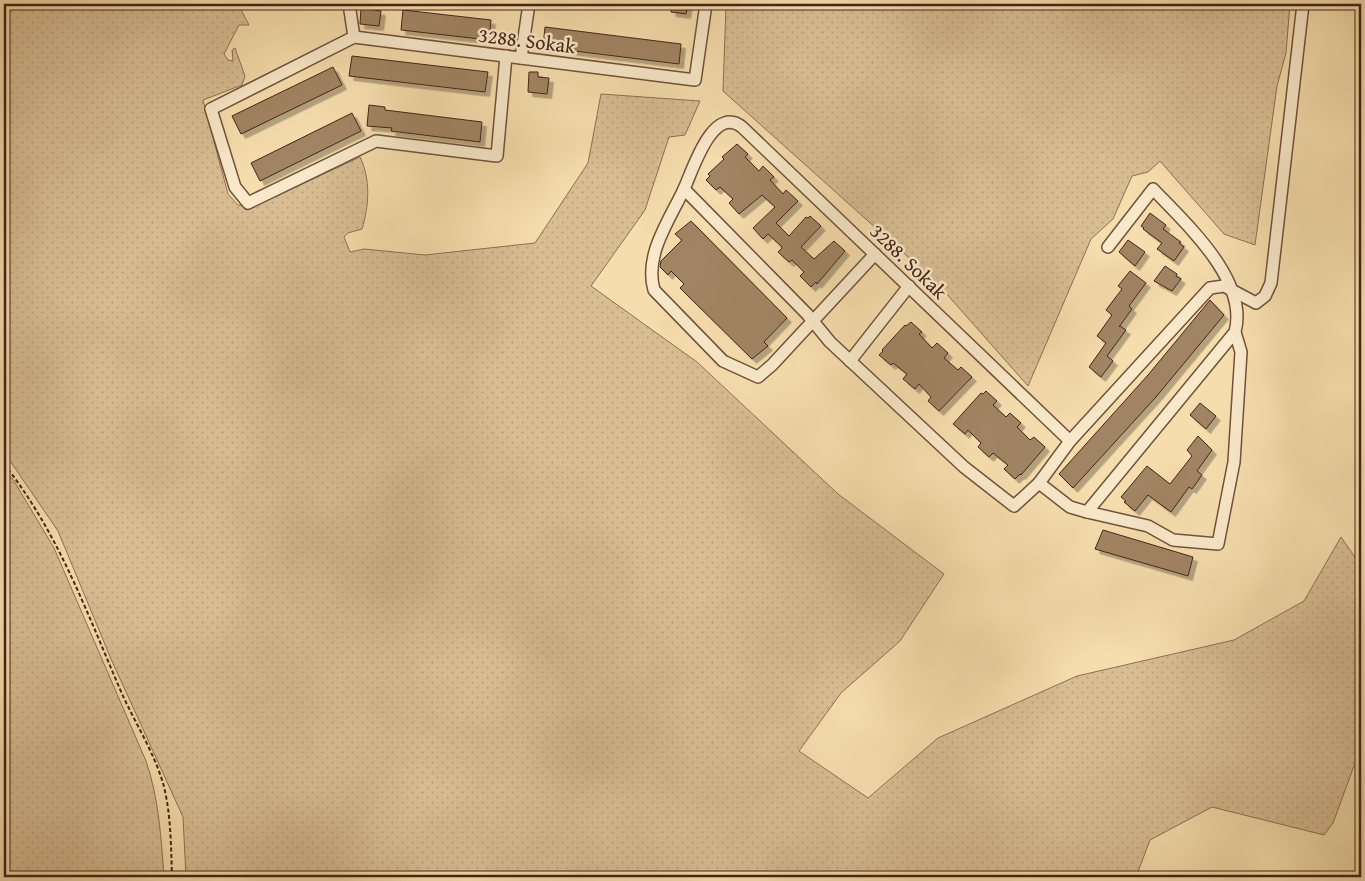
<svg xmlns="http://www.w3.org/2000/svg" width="1365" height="881" font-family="'Gentium Book Plus',serif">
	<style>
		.grass { fill: url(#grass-dots); stroke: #8e7054 }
		.building { fill: #a18464; stroke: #452315; filter: url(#shadow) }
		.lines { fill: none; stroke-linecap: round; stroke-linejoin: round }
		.street-casing { stroke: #71523b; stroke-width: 14 }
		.path { stroke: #452315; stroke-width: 2; stroke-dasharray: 4 2.5; stroke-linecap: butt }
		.street { stroke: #f9e9ca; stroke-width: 11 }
		.labels { text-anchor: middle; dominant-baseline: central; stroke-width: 5; stroke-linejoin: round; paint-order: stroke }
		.street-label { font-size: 20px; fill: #452315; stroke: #f9e9ca }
	</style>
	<defs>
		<pattern id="grass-dots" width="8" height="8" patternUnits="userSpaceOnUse" patternTransform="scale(1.25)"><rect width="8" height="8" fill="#d8bd93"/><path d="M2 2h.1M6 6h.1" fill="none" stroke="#bba27e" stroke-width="1.8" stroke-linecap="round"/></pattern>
		<filter id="shadow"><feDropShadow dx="4.5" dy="4.5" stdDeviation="0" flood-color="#0004"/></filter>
	</defs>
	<rect width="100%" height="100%" fill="#f6ddad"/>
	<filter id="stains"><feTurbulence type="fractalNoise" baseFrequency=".004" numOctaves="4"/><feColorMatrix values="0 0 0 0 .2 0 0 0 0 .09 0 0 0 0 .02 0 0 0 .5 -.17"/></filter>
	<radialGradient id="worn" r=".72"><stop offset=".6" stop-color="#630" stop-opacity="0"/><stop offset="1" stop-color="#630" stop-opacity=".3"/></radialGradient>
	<g class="grass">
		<path d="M4,4H238L249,25H239L224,54L228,60L233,61L232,50L235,48L245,76L242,85L203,100L228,194L238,205L251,208L360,157C371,179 369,206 362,229L348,233L344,237L350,252L364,249L425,255L535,243L588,163L601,94L700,101L685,135L669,137L645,210L591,286L697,362L838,494L944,574L900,641L841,693L799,751L868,798L938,738L1077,676L1234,640L1304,601L1341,537L1361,566V747L1333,823L1324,835L1212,807L1150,840L1136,877H186L183,817L111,659L58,531L4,452Z"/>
		<path d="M726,4H1290L1286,53L1277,86L1255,245L1224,234L1160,161L1148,172L1132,176L1113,219L1091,239L1028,386L936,282L723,91Z"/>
		<path d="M4,469L14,481L54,548L146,761C159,799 161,837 164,877H4Z"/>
	</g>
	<g class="building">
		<path d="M672,4H688L686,14L671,12Z"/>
		<path d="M361,8L381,11L379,26L360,24Z"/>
		<path d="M403,10L491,20L489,40L401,30Z"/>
		<path d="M545,27L681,44L679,64L543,47Z"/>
		<path d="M352,56L488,72L485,92L349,76Z"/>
		<path d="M333,67L342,85L241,134L232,116Z"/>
		<path d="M529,72H538V77L549,78L547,94L528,92Z"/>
		<path d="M369,105L385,107V110L482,122L480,142L391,131L392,128L367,126Z"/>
		<path d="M352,113L361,131L260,181L251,163Z"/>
		<path d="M737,144L748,154L745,157L759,171L763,166L774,177L770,180L783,194L786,190L798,201L776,223L789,236L806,217L808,218L810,216L821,226L801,247L814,259L834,241L845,251L817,284L816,282L811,287L800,276L804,272L792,260L789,262L778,252L782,248L781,246L768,234L763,239L753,228L775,207L762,195L739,214L729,203L733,199L720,187L716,190L706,180L710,176L708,174L724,159L722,157Z"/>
		<path d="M1150,213L1166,225L1163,229L1181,242L1179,243L1184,247L1174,261L1157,249L1162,243L1143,229L1144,228L1141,226Z"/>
		<path d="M691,221L787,318L764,342L768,346L752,359L680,288L684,284L671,271L668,275L660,267L661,261L682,240L675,234Z"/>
		<path d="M1128,240L1145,252L1135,266L1119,252Z"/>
		<path d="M1165,266L1177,274L1176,276L1181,279L1172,291L1154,281Z"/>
		<path d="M1130,271L1146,283L1129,306L1132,309L1119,327L1120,326L1126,330L1107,356L1113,361L1101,377L1089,367L1106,343L1097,336L1112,315L1106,310L1122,289L1118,286Z"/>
		<path d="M1210,300L1224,315L1156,397L1073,488L1059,474L1148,375Z"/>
		<path d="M911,322L922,332L919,334L932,348L937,343L948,353L944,358L958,370L961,367L972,377L939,411L928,401L931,397L919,384L915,389L903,379L907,374L893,363L891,365L879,355L883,351L882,350L905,325L906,326Z"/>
		<path d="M986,391L997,401L993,405L1006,417L1010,413L1021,423L1017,427L1030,440L1034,437L1045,447L1021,475L1020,474L1015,479L1004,469L1008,465L993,453L989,457L978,447L981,443L968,430L965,434L953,424L981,393L983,394Z"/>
		<path d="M1200,403L1216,416L1206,429L1190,415Z"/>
		<path d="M1198,436L1212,450L1197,471L1202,475L1192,489L1189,487L1171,512L1148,495L1135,511L1124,502L1126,501L1121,497L1147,466L1170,484L1192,456L1187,450Z"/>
		<path d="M1103,530L1193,557L1188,576L1095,549Z"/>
	</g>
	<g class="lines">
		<g class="street-casing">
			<g id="street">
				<path d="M349,4L354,37"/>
				<path d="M354,37L211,109L235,187L248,203L376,141L497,156L506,56"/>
				<path d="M354,37L695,80L706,4"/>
				<path d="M521,58L529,4"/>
				<path d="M684,189C669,221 644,255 654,290L723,361L758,377L772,365L875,254"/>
				<path d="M1108,247L1153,189C1186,224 1249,280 1235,332L1087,512L1148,526L1173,540L1218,544L1234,462L1241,352L1235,332"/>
				<path d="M850,361L909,286"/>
				<path d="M1070,441L742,127C713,104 693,169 684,189L807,314L830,342L964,467L1014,506L1039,483L1070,507L1087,512"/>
				<path d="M1039,483L1070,441L1210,288L1224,286L1256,303L1265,296L1271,283L1303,4"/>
			</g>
		</g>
		<path class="path" d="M4,464C59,533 88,616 123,696C136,724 154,753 163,783C171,812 171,847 172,877"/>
		<use href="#street" class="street"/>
	</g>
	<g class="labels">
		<g class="street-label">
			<text transform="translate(527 40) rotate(7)">3288. Sokak</text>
			<text transform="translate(909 261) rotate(44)">3288. Sokak</text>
		</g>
	</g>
	<rect width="1365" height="881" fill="none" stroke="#f6ddad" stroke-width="20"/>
	<rect x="5" y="5" width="1355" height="871" fill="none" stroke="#452315" stroke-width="2.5"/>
	<rect x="10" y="10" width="1345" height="861" fill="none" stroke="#452315"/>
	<rect width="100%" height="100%" filter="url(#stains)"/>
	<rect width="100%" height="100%" fill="url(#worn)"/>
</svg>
